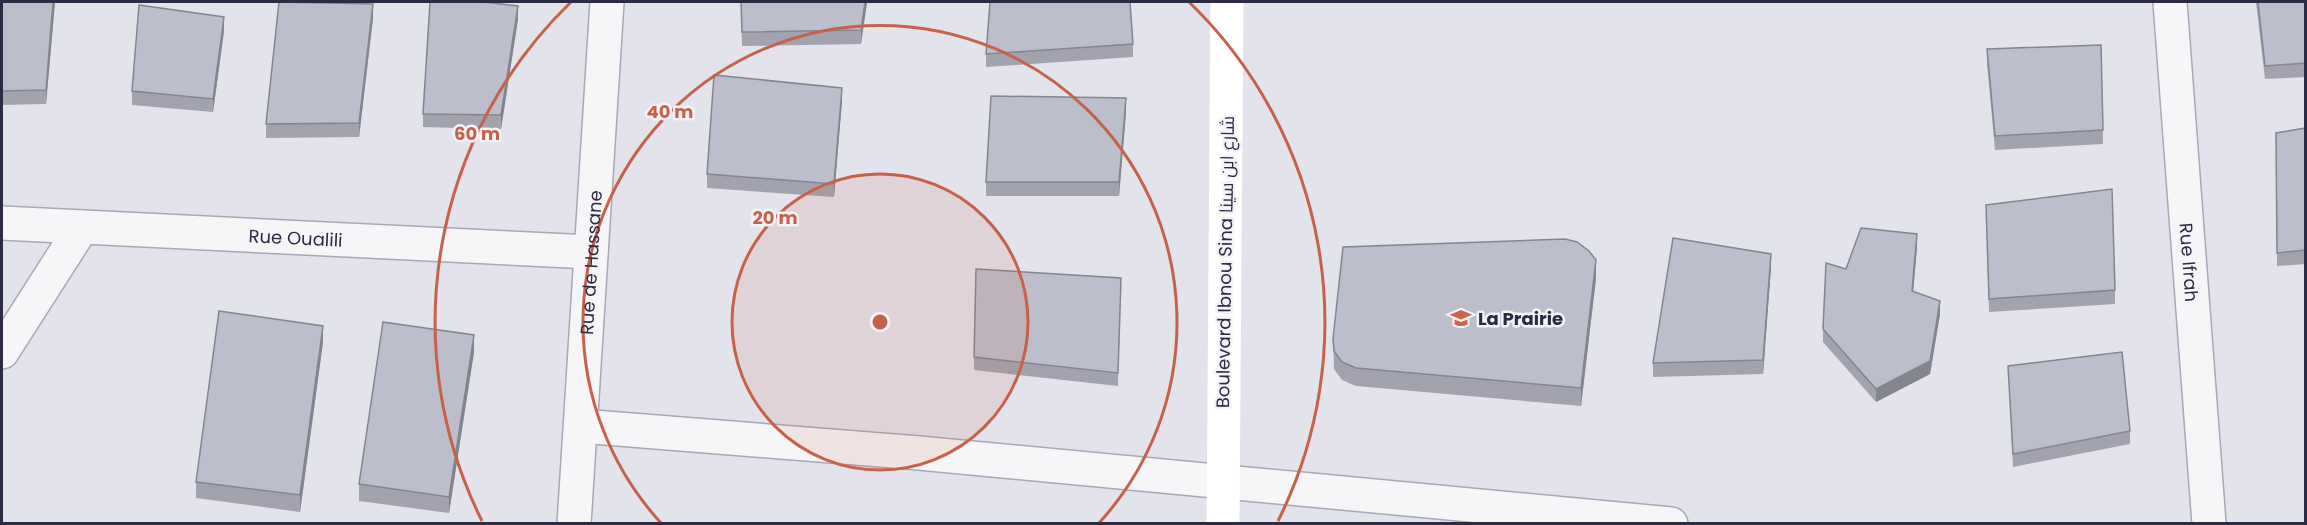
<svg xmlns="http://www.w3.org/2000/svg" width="2307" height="525" font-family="Poppins,Cairo,sans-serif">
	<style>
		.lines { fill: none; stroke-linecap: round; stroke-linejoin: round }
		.street-casing { stroke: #a8a8b6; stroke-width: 36 }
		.street { stroke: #f6f6f9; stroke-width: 33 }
		.secondary { stroke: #fff; stroke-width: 33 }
		.wall { fill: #a3a3af }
		.shaded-wall { fill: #84858e }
		.building { fill: #bdbecb; stroke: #84858e; stroke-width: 1.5 }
		.ring { fill: none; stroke: #c7614a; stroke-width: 3 }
		.labels { text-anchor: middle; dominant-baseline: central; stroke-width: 5; stroke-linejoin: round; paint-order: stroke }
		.street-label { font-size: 18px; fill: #2b2b44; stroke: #f3f3f8 }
		.poi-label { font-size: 18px; font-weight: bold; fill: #2b2b44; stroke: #f3f3f8; text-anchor: start }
		.centre { fill: #c7614a; stroke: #f3f3f8; stroke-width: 3 }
		.ring-label { font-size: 18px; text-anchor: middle; font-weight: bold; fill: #c7614a; stroke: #f3f3f8; stroke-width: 5; stroke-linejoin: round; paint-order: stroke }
	</style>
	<rect width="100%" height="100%" fill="#e3e3eb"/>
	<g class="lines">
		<g class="street-casing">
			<g id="street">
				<path id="s1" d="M2170,2L2209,524"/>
				<path id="s2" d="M2,223L591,252"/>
				<path d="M2,352L82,227"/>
				<path d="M581,426L919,453L1671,524"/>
				<path id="s3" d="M574,524L607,2"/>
			</g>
		</g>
		<use href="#street" class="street"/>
		<path class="secondary" d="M1223,524L1227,2"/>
	</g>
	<g class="wall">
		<path d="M2,2H55L46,104L2,105Z"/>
		<path d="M741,2H867L861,44L742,46Z"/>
		<path d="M2256,2H2306V77L2265,79Z"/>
		<path d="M373,18L359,137L266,138V124Z"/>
		<path d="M518,19L501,129L423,127V114Z"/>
		<path d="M224,31L213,112L132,105V91Z"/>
		<path d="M1133,44V57L986,67V54Z"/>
		<path d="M2101,45L2103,144L1995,150L1987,63V49Z"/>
		<path d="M842,101L834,197L707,188V174Z"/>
		<path d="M1126,112L1119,196H986V182Z"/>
		<path d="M2306,128V264L2277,266L2276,133Z"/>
		<path d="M1986,205L2115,290V304L1989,312Z"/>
		<path d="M1917,247L1913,292L1940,314L1930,374L1876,402L1823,342V329L1846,269Z"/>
		<path d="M1771,267L1763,374L1653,377V363Z"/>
		<path d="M1121,278L1118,386L974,370V357Z"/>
		<path d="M1596,278L1581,406L1356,386L1342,380L1334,369L1333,339Z"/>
		<path d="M323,342L300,512L196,498V482Z"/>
		<path d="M474,352L449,513L359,501V484Z"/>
		<path d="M2008,366L2130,431V444L2013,467Z"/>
	</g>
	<g class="shaded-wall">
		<path d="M53,2H55L46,104V90Z"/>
		<path d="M865,2H867L861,44V30Z"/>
		<path d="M373,4V18L359,137V123Z"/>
		<path d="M518,6V19L501,129V115Z"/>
		<path d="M224,17V31L213,112V99Z"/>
		<path d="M842,88V101L834,197V184Z"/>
		<path d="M1126,98V112L1119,196V182Z"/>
		<path d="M1917,234V247L1912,305V291Z"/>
		<path d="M1771,254V267L1763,374V360Z"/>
		<path d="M1596,260V278L1581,406V388Z"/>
		<path d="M1940,301V314L1930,374L1876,402V389Z"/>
		<path d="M323,326V342L300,512V495Z"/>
		<path d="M474,335V352L449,513V497Z"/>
	</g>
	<g class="building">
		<path d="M2,2H53L46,90L2,91Z"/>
		<path d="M279,2L373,4L359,123L266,124Z"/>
		<path d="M430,2H483L518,6L501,115L423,114Z"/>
		<path d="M741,2H865L861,30L742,32Z"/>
		<path d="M990,2H1130L1133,44L986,54Z"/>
		<path d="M2258,2H2306V63L2265,66Z"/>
		<path d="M139,5L224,17L213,99L132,91Z"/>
		<path d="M2101,45L2103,130L1995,136L1987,49Z"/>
		<path d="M714,75L842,88L834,184L707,174Z"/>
		<path d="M991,96L1126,98L1119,182H986Z"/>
		<path d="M2306,128V250L2277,253L2276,133Z"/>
		<path d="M2112,189L2115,290L1989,299L1986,205Z"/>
		<path d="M1861,228L1917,234L1912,291L1940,301L1930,361L1876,389L1823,329L1826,263L1846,269Z"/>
		<path d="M1673,238L1771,254L1763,360L1653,363Z"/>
		<path d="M1565,239L1577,242L1589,251L1596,260L1581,388L1356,368L1342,362L1334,351L1333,339L1343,247Z"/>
		<path d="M976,269L1121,278L1118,373L974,357Z"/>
		<path d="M219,311L323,326L300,495L196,482Z"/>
		<path d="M383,322L474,335L449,497L359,484Z"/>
		<path d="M2122,352L2130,431L2013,454L2008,366Z"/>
	</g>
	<circle cx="880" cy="322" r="148" fill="#c7614a" fill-opacity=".12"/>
	<g class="ring">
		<circle cx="880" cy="322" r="148"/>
		<path d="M661 523A297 297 0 1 1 1099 523"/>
		<path d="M482 521A445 445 0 0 1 571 2M1189 2A445 445 0 0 1 1278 521"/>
	</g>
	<defs>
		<g id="school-bare" transform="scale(1.62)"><path d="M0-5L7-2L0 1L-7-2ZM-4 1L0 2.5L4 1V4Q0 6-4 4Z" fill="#cf644a" stroke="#f3f3f8" stroke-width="2.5" paint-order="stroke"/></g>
	</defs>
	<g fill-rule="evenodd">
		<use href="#school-bare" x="1461" y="318"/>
	</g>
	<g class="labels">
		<g class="street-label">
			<text stroke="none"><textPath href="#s2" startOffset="294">Rue Oualili</textPath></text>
			<text stroke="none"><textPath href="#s3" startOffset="262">Rue de Hassane</textPath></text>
			<text transform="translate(1225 262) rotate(-89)">Boulevard Ibnou Sina شارع ابن سينا</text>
			<text stroke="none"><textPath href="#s1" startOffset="261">Rue Ifrah</textPath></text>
		</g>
		<g class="poi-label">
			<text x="1478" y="318">La Prairie</text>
		</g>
	</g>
	<circle cx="880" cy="322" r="9" class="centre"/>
	<g class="ring-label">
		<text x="670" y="118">40 m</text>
		<text x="477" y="140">60 m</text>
		<text x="775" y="224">20 m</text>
	</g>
	<rect width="2307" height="525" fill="none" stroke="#2b2b44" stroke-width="6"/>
</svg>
